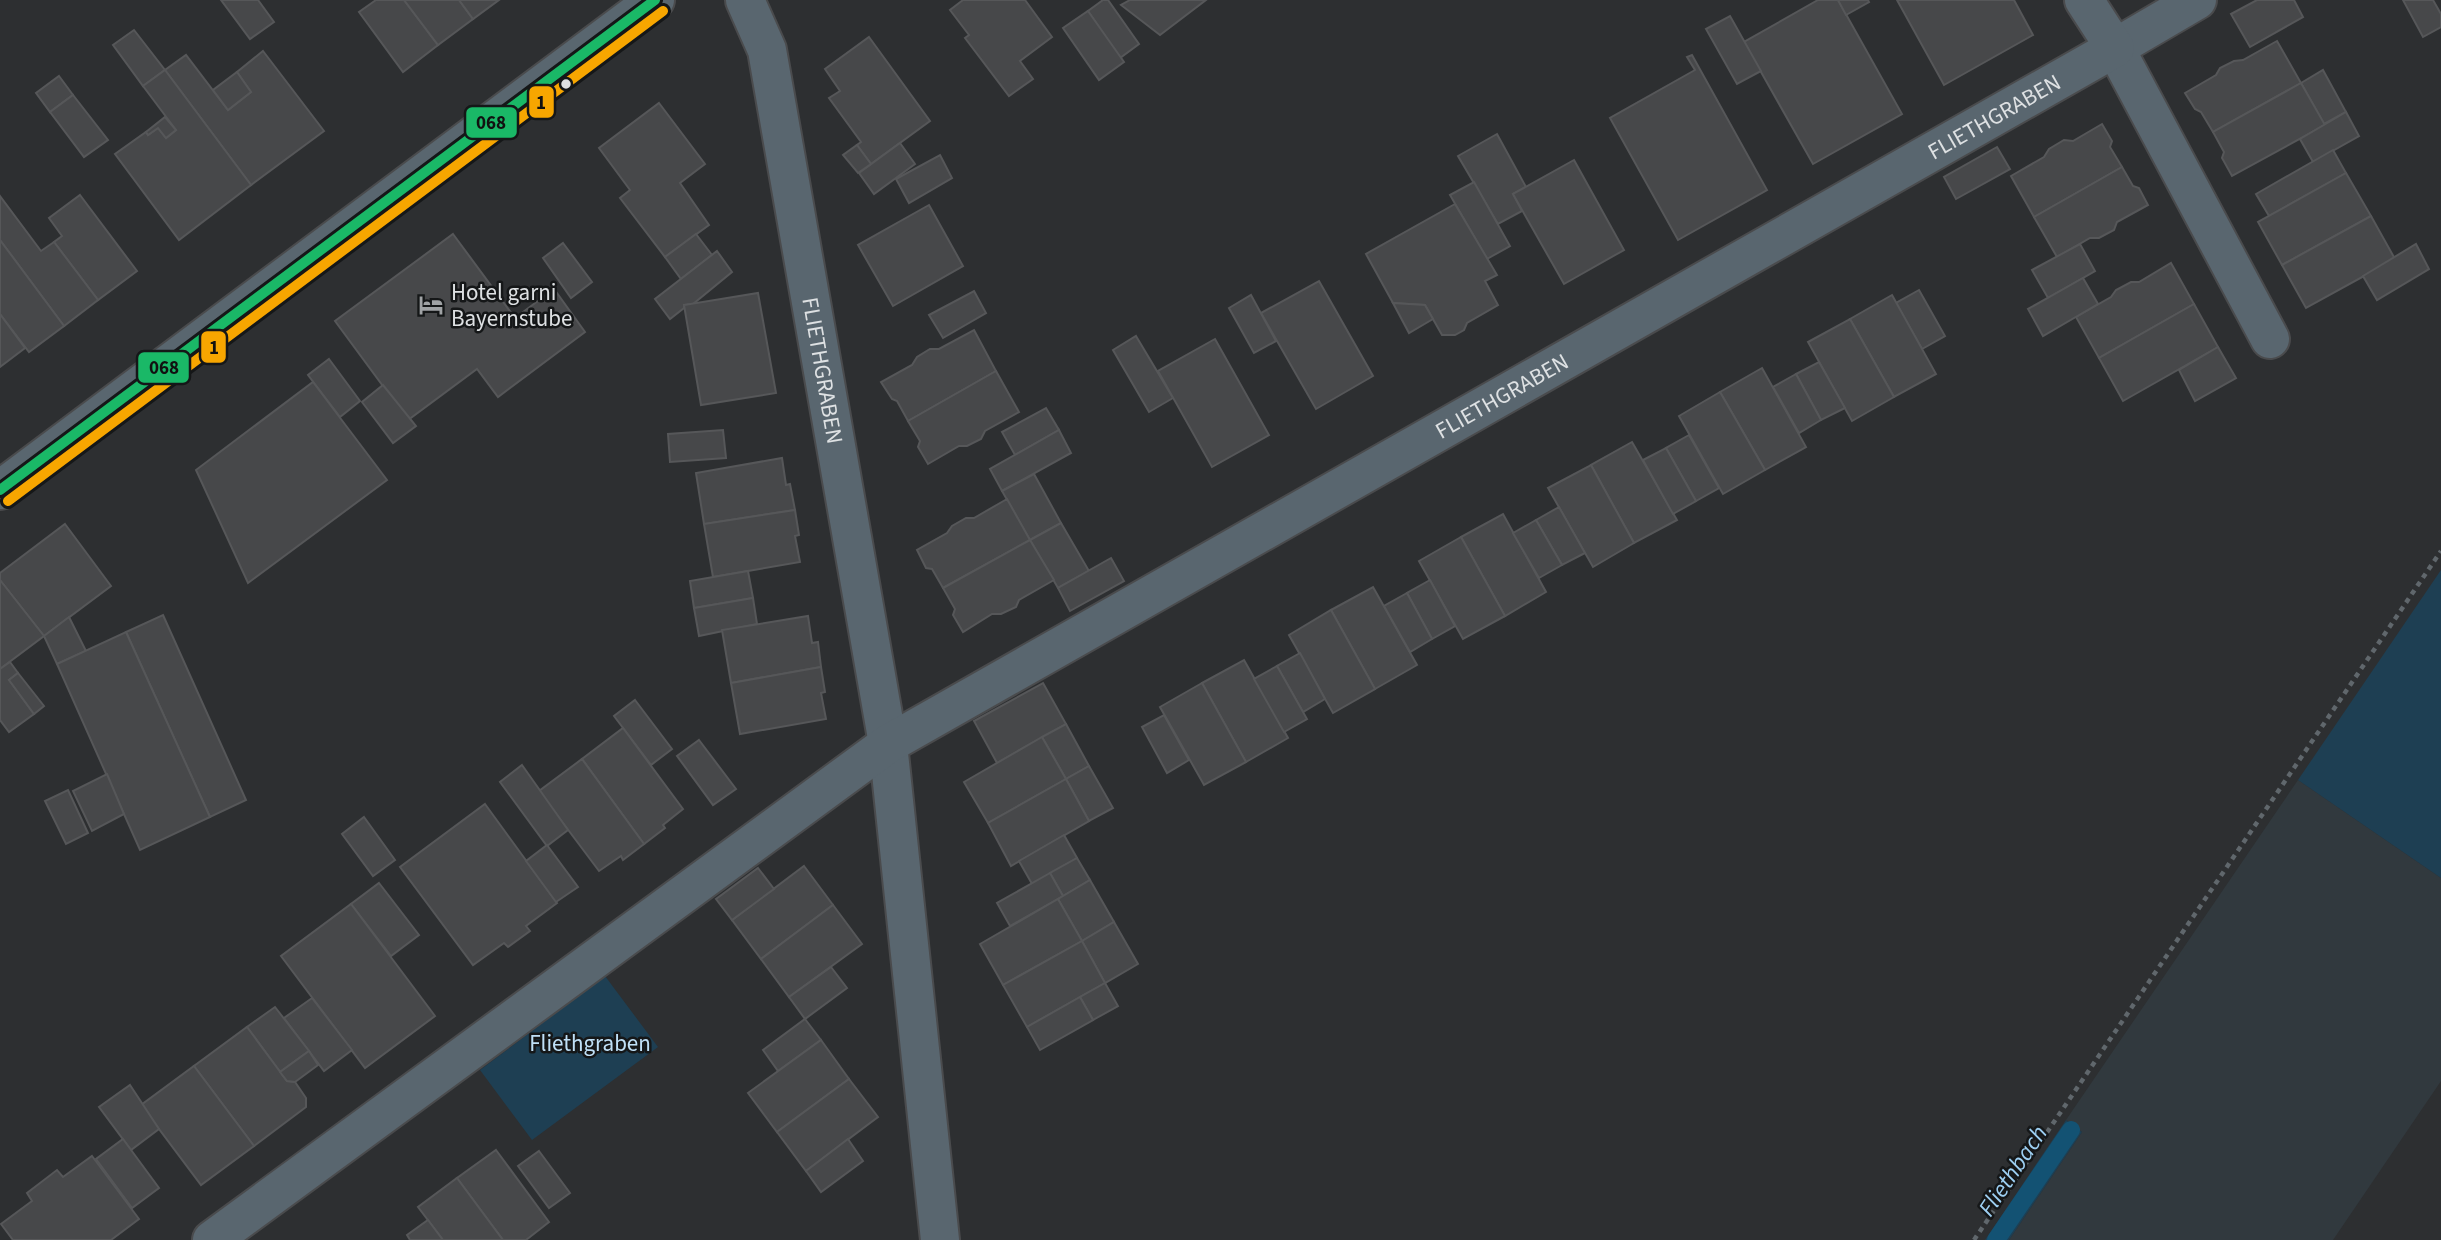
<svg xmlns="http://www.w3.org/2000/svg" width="2441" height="1240" font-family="'Source Sans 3',sans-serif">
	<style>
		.built { fill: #31393e }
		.green { fill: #1e3f53 }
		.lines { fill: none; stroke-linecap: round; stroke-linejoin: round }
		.stream { stroke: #135273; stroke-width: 18 }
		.building { fill: #47484a; stroke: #565759; stroke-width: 2 }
		.minor-casing { stroke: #4a4b4d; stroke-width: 42 }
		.path { stroke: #60676c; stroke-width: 4.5; stroke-dasharray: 5 5; stroke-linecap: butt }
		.minor { stroke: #59666f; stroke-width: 38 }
		.bus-1-casing { stroke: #151718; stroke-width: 16 }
		.bus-2-casing { stroke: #151718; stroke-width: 16 }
		.bus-1 { stroke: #1ab867; stroke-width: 10 }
		.bus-2 { stroke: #f7a600; stroke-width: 10 }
		.bus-dot { fill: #dee1e3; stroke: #151718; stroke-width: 2.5 }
		.labels { text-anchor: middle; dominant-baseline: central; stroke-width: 5; stroke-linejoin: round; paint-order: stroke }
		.street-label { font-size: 23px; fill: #dee1e3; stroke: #151718 }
		.poi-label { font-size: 23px; fill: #dee1e3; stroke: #151718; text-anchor: start }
		.park-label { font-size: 23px; fill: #bfe0f7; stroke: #151718 }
		.water-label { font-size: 24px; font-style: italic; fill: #9dcff2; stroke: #151718 }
		.line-badge { stroke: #151718; stroke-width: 2.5 }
		.pale-badge-label { font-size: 19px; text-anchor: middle; font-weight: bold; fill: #111 }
	</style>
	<rect width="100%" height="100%" fill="#2d2f31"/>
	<path class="built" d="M2298,780L2441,878V1081L2333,1240H2009L2082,1132L2066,1120Z"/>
	<g class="green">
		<path d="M2441,570V878L2298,780Z"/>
		<path d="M605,976L658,1047L532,1140L480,1070Z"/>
		<path d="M2066,1120L2082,1132L2009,1240H1985Z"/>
	</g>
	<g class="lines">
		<path class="stream" d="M1996,1240L2071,1130"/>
	</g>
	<g class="building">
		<path d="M221,0H258L274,22L250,39Z"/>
		<path d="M376,0H404L438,45L403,72L359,12Z"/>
		<path d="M404,0H459L473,19L438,45Z"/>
		<path d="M459,0H499L473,19Z"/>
		<path d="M963,0H1025L1052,37L1020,61L1033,79L1009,96L965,38L969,35L950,10Z"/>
		<path d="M1103,0H1108L1139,44L1120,58L1088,11Z"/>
		<path d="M1130,0H1206L1160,35L1121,5Z"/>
		<path d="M1818,0H1838L1902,114L1813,164L1744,42Z"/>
		<path d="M1838,0H1868L1869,2L1846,15Z"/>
		<path d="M1897,0H2014L2033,35L1944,85Z"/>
		<path d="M2257,0H2294L2303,17L2250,47L2231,14Z"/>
		<path d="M2403,0H2433L2441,14V27L2423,37Z"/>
		<path d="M1088,11L1124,62L1099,80L1063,28Z"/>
		<path d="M1730,16L1761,71L1737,84L1706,29Z"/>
		<path d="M134,30L165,70L143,86L113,45Z"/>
		<path d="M869,37L930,121L871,164L857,145L861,142L829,98L840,91L825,69Z"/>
		<path d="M2277,41L2301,83L2213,132L2201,112L2195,109L2185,93L2216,75L2220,68L2234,61L2243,60Z"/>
		<path d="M263,51L324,131L251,185L165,70L186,55L228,110L251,92L237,72Z"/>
		<path d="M1692,55L1767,190L1678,240L1610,118L1695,70L1687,57Z"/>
		<path d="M165,70L251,185L179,240L115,154L146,132L148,135L158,128L166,138L176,130L143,86Z"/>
		<path d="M2323,70L2346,112L2324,124L2301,83Z"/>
		<path d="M237,72L251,92L228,110L213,90Z"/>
		<path d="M59,76L73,95L50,112L36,93Z"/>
		<path d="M2301,83L2325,125L2232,176L2222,158L2224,152L2213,132Z"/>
		<path d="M73,95L108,140L84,157L50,112Z"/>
		<path d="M659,103L705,164L680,183L709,225L665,257L620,198L630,190L599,148Z"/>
		<path d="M2346,112L2359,136L2313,162L2300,139Z"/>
		<path d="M165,117L176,130L166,138L158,128L148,135L146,132Z"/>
		<path d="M2102,124L2112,141L2110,147L2122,167L2034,217L2011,176L2044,157L2049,149L2064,140L2073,141Z"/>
		<path d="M1497,134L1526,187L1513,194L1522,211L1498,224L1458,156Z"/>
		<path d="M900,143L915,164L874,194L859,173Z"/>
		<path d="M857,145L871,164L858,173L843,155Z"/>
		<path d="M1997,147L2010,169L1956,199L1944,177Z"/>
		<path d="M2333,150L2346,173L2269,216L2256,194Z"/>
		<path d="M940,155L952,178L909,203L896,179Z"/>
		<path d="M1574,160L1624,250L1564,284L1513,194Z"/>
		<path d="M2122,167L2133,186L2139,188L2148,205L2117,222L2114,230L2099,238H2090L2057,257L2034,217Z"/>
		<path d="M2346,173L2371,216L2282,265L2258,222Z"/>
		<path d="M1474,182L1510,246L1487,259L1450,195Z"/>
		<path d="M80,195L137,271L98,300L54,242L62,236L49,218Z"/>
		<path d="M0,196L41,251L54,242L98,300L64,326L0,240Z"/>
		<path d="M1455,204L1497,275L1485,281L1498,305L1467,323L1464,330L1455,335H1442L1425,305L1393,303L1366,254Z"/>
		<path d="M929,205L963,266L893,306L858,245Z"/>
		<path d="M2371,216L2395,259L2306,308L2282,265Z"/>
		<path d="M453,234L515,318L554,289L585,332L498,397L477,369L408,420L335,321Z"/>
		<path d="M696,234L712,255L681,279L665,257Z"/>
		<path d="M0,240L64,326L29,352L0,314Z"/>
		<path d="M563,243L592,282L571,298L543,258Z"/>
		<path d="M2080,244L2095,271L2048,298L2032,270Z"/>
		<path d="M2416,244L2429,269L2377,300L2363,276Z"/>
		<path d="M717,251L732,272L693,304L684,305V308L670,319L655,299Z"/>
		<path d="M2171,263L2194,304L2099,358L2076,317L2111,297L2116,290L2131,282H2139Z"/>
		<path d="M2083,278L2098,304L2043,336L2028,309Z"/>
		<path d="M1319,281L1373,376L1316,409L1261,313Z"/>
		<path d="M1919,290L1945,336L1922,349L1896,303Z"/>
		<path d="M974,291L986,313L943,338L929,315Z"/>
		<path d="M758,293L776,393L701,405L684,305Z"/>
		<path d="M1251,295L1276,341L1254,353L1229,308Z"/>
		<path d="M1892,295L1936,374L1894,397L1850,319Z"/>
		<path d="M1393,303L1425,305L1433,319L1409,333Z"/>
		<path d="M2194,304L2218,347L2123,401L2099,358Z"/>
		<path d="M0,314L25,348L0,367Z"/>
		<path d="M1850,319L1894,397L1852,421L1808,342Z"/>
		<path d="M974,330L996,371L908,421L897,401L892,399L881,382L912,365L917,357L930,349H939Z"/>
		<path d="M1136,336L1173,398L1149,412L1113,350Z"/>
		<path d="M1215,339L1269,435L1212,467L1158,371Z"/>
		<path d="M2218,347L2236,378L2195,401L2179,370Z"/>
		<path d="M329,359L360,401L340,417L308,375Z"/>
		<path d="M1819,362L1845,408L1821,420L1796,374Z"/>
		<path d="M1762,368L1806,447L1765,470L1720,392Z"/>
		<path d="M996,371L1019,412L985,431L981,439L967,446H959L928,464L918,447L920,441L908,421Z"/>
		<path d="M1796,374L1821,420L1799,433L1773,387Z"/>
		<path d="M313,382L387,480L248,583L196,470Z"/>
		<path d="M383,385L416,426L393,443L362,402Z"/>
		<path d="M1720,392L1765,470L1723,494L1679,416Z"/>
		<path d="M1046,408L1059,430L1015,455L1002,432Z"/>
		<path d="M723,430L726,458L670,462L668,434Z"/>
		<path d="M1059,430L1071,453L1002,491L990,469Z"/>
		<path d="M1689,435L1719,488L1696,501L1666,448Z"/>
		<path d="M1632,442L1677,520L1634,543L1591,465Z"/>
		<path d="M1666,448L1696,501L1673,514L1643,460Z"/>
		<path d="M782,458L786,485L790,484L795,510L704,524L696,473Z"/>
		<path d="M1591,465L1634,543L1593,567L1548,488Z"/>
		<path d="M1034,474L1061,523L1030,540L1002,491Z"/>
		<path d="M1007,499L1030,540L943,588L932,569L926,568L917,550L947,533L952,526L966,518H974Z"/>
		<path d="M1559,507L1585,553L1562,565L1536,520Z"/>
		<path d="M795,510L799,535L795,536L800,562L713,577L704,524Z"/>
		<path d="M1503,514L1546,592L1505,616L1461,537Z"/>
		<path d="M1536,520L1562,565L1539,578L1513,533Z"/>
		<path d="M1061,523L1089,571L1058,588L1030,540Z"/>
		<path d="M65,524L111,586L44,636L0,580V573Z"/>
		<path d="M1461,537L1505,616L1463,639L1419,561Z"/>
		<path d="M1030,540L1054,580L1019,600L1016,607L1001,614H992L963,632L953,615L955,609L943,588Z"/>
		<path d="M1111,558L1124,581L1070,611L1058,588Z"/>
		<path d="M748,571L753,598L694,608L690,581Z"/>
		<path d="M0,580L44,636L0,669Z"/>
		<path d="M1430,580L1455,626L1432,639L1407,593Z"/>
		<path d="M1373,587L1417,665L1375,689L1331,610Z"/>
		<path d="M1407,593L1432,639L1410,652L1384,606Z"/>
		<path d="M753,598L757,624L699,636L694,608Z"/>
		<path d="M1331,610L1375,689L1333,713L1289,635Z"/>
		<path d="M163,615L246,800L210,817L126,632Z"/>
		<path d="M808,616L812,643L818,642L821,667L731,683L722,630Z"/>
		<path d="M69,617L86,651L57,664L44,636Z"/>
		<path d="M126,632L210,817L140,850L57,664Z"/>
		<path d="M1300,653L1325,699L1303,712L1277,666Z"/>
		<path d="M1244,660L1288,738L1246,762L1202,683Z"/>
		<path d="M10,662L18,673L9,680L34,714L9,732L0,720V669Z"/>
		<path d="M1277,666L1307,719L1284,732L1254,679Z"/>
		<path d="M821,667L825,692L821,693L826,719L740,734L731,683Z"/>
		<path d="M18,673L44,706L34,714L9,680Z"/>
		<path d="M1043,683L1066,724L997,763L974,721Z"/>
		<path d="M1202,683L1246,762L1204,785L1160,707Z"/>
		<path d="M635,700L672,749L651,765L614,716Z"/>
		<path d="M1164,715L1189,760L1167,773L1142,727Z"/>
		<path d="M1066,724L1089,766L1066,779L1042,737Z"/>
		<path d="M623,728L683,809L663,825L665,828L644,844L582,759Z"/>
		<path d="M1042,737L1066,779L988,823L964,782Z"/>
		<path d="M699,740L736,789L713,805L677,756Z"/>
		<path d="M582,759L644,844L623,860L621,856L599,871L539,791Z"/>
		<path d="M522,765L568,830L547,846L500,782Z"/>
		<path d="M1089,766L1113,808L1089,821L1066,779Z"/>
		<path d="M107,774L124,814L92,831L73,791Z"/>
		<path d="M1066,779L1089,821L1011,866L988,823Z"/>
		<path d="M68,790L88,833L66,844L45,801Z"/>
		<path d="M485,804L557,903L526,926L530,931L508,947L504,943L473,965L400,867Z"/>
		<path d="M364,817L395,860L373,876L342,834Z"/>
		<path d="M1064,835L1077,858L1032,884L1019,861Z"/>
		<path d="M547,845L578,887L556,902L526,861Z"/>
		<path d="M1077,858L1090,880L1063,896L1050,873Z"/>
		<path d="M804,866L833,905L761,959L732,920Z"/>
		<path d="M758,868L774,889L732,920L716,899Z"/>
		<path d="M1050,873L1063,896L1010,926L997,903Z"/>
		<path d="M1090,880L1114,922L1082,941L1058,899Z"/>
		<path d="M379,883L419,935L391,956L351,904Z"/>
		<path d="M1058,899L1082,941L1003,985L980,944Z"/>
		<path d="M351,904L435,1016L365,1068L281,956Z"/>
		<path d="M833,905L862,944L789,997L761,959Z"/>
		<path d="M1114,922L1138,964L1105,983L1082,941Z"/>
		<path d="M1082,941L1105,983L1027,1027L1003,985Z"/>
		<path d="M831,967L847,988L805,1019L789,997Z"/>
		<path d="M1105,983L1118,1006L1093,1020L1080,997Z"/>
		<path d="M1080,997L1093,1020L1040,1050L1027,1027Z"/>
		<path d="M312,998L352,1050L324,1071L284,1018Z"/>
		<path d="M275,1007L309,1051L280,1072L247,1027Z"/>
		<path d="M805,1019L821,1040L778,1071L763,1050Z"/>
		<path d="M247,1027L287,1081L295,1082L306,1098V1107L254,1146L194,1066Z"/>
		<path d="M821,1040L849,1079L777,1132L748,1093Z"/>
		<path d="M309,1051L318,1065L295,1082L287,1081L280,1072Z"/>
		<path d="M194,1066L254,1146L201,1185L141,1105Z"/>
		<path d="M849,1079L878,1117L806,1171L777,1132Z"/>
		<path d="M130,1085L159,1129L131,1150L99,1107Z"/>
		<path d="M123,1139L159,1188L132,1208L96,1159Z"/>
		<path d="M848,1139L863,1161L821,1192L806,1171Z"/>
		<path d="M496,1150L549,1222L526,1240H503L457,1178Z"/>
		<path d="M539,1151L570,1193L549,1208L518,1166Z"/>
		<path d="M92,1156L139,1219L111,1240H13L1,1224L32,1201L27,1193L57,1170L63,1177Z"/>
		<path d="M457,1178L503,1240H443L418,1207Z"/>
		<path d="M428,1220L443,1240H410L407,1235Z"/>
	</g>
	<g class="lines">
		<g class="minor-casing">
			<g id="minor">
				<path id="s1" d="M745,0L767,50L888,744L940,1240"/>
				<path d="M2197,0L2115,48L2270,339"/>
				<path d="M0,490L655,0"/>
				<path id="s2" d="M212,1240L888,744L2115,48L2084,0"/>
			</g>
		</g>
		<path class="path" d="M1974,1240L2441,551"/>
		<use href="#minor" class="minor"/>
		<g class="bus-1-casing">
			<path id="bus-1" d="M0,490L655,0"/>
		</g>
		<g class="bus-2-casing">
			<path id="bus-2" d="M8,501L663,11"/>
		</g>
		<use href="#bus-1" class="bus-1"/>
		<use href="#bus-2" class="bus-2"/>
	</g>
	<defs>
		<g id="hotel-bare" transform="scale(1.89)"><path d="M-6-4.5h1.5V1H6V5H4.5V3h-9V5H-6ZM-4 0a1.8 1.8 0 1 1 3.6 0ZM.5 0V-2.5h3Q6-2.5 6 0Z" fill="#a0a3a5" stroke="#151718" stroke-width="2.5" paint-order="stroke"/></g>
	</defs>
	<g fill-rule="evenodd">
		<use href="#hotel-bare" x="431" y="305"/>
	</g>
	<circle class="bus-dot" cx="566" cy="84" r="6"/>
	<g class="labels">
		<g class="street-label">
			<text stroke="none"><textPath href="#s2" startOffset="2110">FLIETHGRABEN</textPath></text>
			<text stroke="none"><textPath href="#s1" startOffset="380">FLIETHGRABEN</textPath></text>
			<text stroke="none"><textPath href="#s2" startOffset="1544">FLIETHGRABEN</textPath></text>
		</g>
		<g class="poi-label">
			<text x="451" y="292">Hotel garni<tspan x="451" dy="26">Bayernstube</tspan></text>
		</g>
		<g class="park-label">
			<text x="590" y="1043">Fliethgraben</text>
		</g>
		<g class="water-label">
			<text transform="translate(2013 1171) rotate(-56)">Fliethbach</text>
		</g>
	</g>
	<g class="line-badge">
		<rect x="528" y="85" width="27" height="34" rx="7" fill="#f7a600"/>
		<rect x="465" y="106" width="53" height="33" rx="7" fill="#1ab867"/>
		<rect x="200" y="330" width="27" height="34" rx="7" fill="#f7a600"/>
		<rect x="137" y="351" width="53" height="33" rx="7" fill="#1ab867"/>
	</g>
	<g class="pale-badge-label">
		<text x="541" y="109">1</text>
		<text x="491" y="129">068</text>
		<text x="214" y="354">1</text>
		<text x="164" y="374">068</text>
	</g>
</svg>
